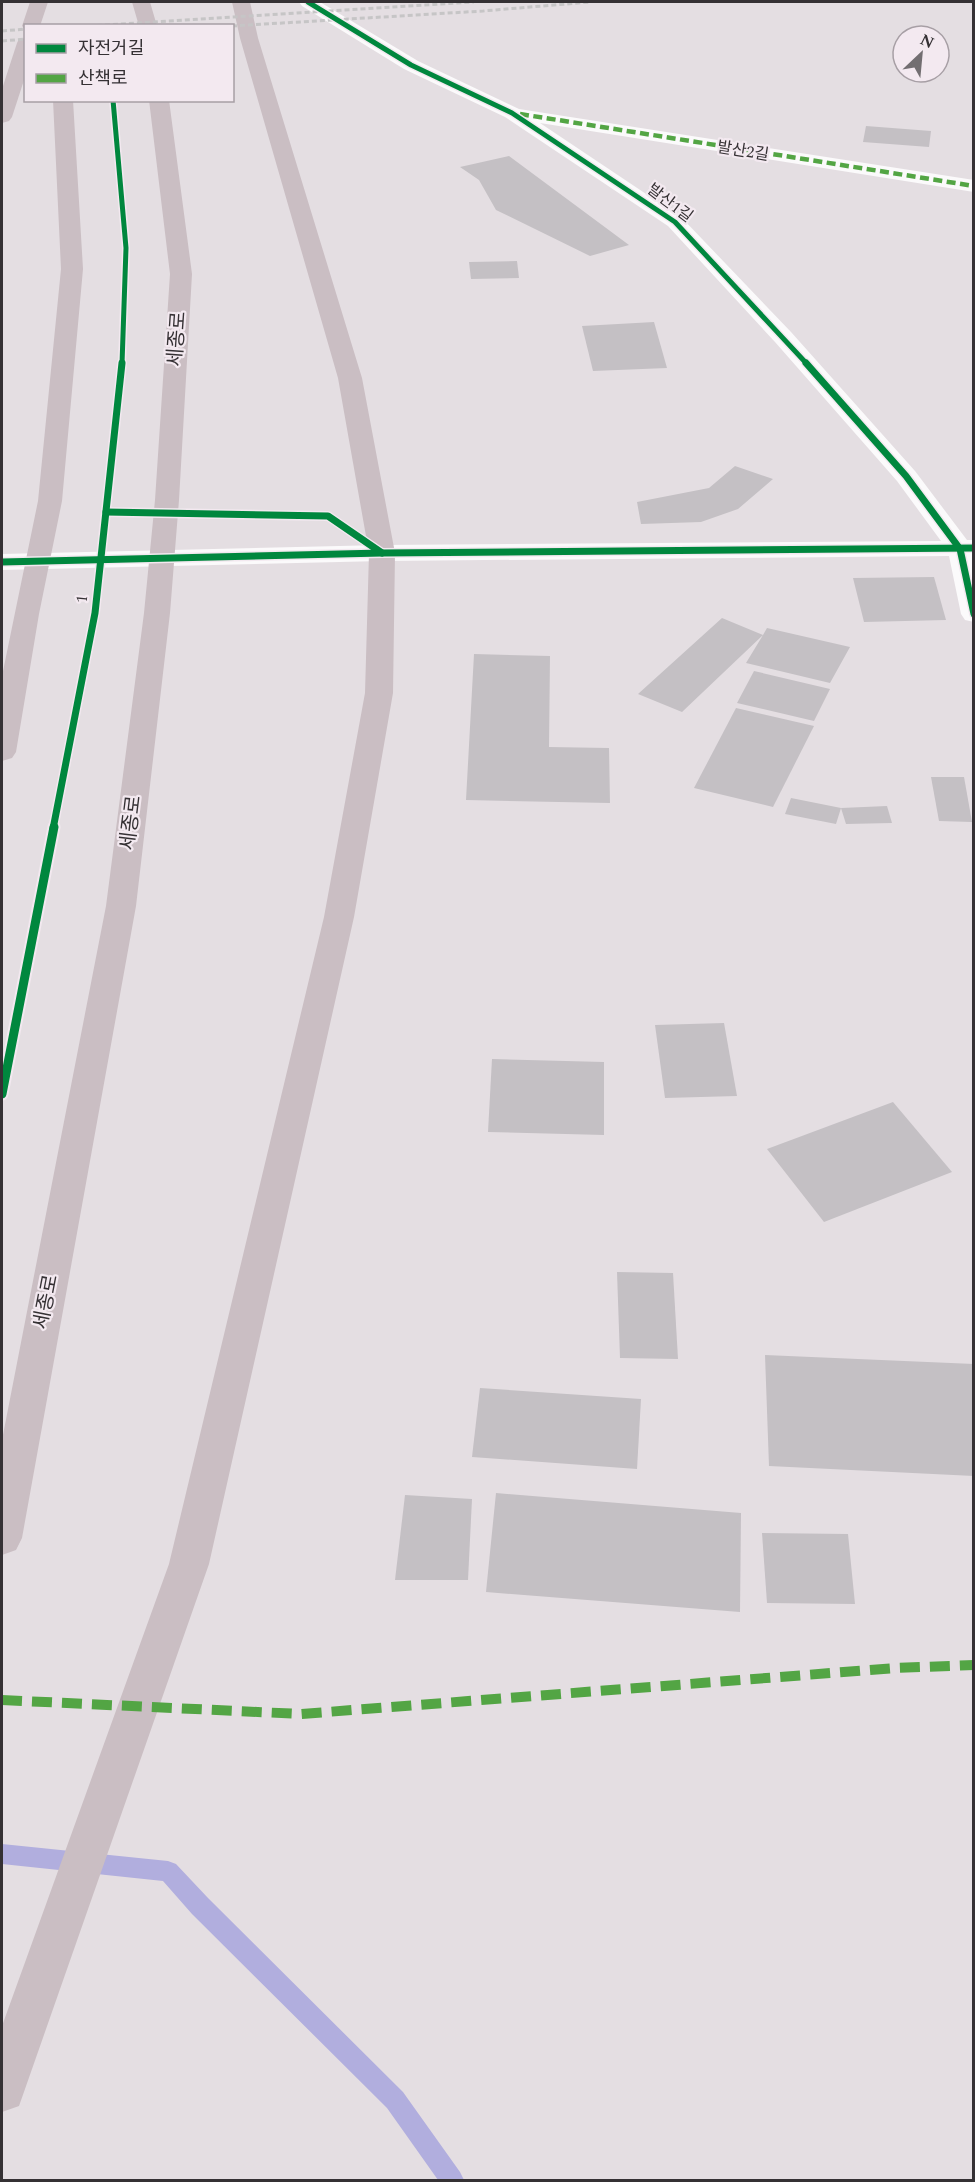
<svg xmlns="http://www.w3.org/2000/svg" width="975" height="2182" font-family="Spectral,'Noto Sans KR',serif">
	<style>
		.lines { fill: none; stroke-linecap: round; stroke-linejoin: round }
		.stream { fill: #b1aede; fill-rule: evenodd }
		.building { fill: #c4c0c4 }
		.minor { fill: #fbfafb; fill-rule: evenodd }
		.highway { fill: #cabec3; fill-rule: evenodd }
		.rail { stroke: #c6c5c6; stroke-width: 3; stroke-dasharray: 5 3; stroke-linecap: butt }
		.quiet-far1 { stroke: #53a544; stroke-width: 4.5; stroke-dasharray: 9 4.5; stroke-linecap: butt }
		.quiet { stroke: #53a544; stroke-width: 10; stroke-dasharray: 20 10; stroke-linecap: butt }
		.cycleway-far2-casing { stroke: #f3e9f0; stroke-width: 8 }
		.cycleway-far1-casing { stroke: #f3e9f0; stroke-width: 10 }
		.cycleway-casing { stroke: #f3e9f0; stroke-width: 13 }
		.cycleway-far2 { stroke: #00873e; stroke-width: 5 }
		.cycleway-far1 { stroke: #00873e; stroke-width: 7 }
		.cycleway { stroke: #00873e; stroke-width: 9 }
		.labels { text-anchor: middle; dominant-baseline: central; stroke-width: 4.5; stroke-linejoin: round; paint-order: stroke }
		.far-street-label { font-size: 16px; fill: #353134; stroke: #f3e9f0 }
		.street-label { font-size: 20px; fill: #353134; stroke: #f3e9f0 }
	</style>
	<rect width="100%" height="100%" fill="#e4dee2"/>
	<g class="lines">
		<path class="stream" d="M2,1844L168,1861L176,1864L208,1898L403,2092L460,2172L464,2180H438L387,2108L192,1914L163,1881L2,1864Z"/>
	</g>
	<g class="building">
		<path d="M866,126L931,131L929,147L863,142Z"/>
		<path d="M509,156L629,245L590,256L496,210L479,180L460,167Z"/>
		<path d="M517,261L519,278L471,279L469,262Z"/>
		<path d="M654,322L667,368L593,371L582,326Z"/>
		<path d="M735,466L773,479L738,509L701,522L641,524L637,502L709,488Z"/>
		<path d="M934,577L946,620L864,622L853,578Z"/>
		<path d="M722,618L763,635L767,628L850,647L830,683L746,663L763,635L682,712L638,694Z"/>
		<path d="M474,654L550,656L549,747L609,748L610,803L466,800Z"/>
		<path d="M754,671L830,689L814,721L737,703Z"/>
		<path d="M736,708L814,726L773,807L694,788Z"/>
		<path d="M931,777H964L972,822L939,821Z"/>
		<path d="M791,798L841,808L836,824L785,814Z"/>
		<path d="M887,806L892,823L846,824L841,808Z"/>
		<path d="M724,1023L737,1096L665,1098L655,1025Z"/>
		<path d="M492,1059L604,1062V1135L488,1132Z"/>
		<path d="M893,1102L952,1172L824,1222L767,1149Z"/>
		<path d="M617,1272L673,1273L678,1359L620,1358Z"/>
		<path d="M765,1355L974,1364V1476L769,1466Z"/>
		<path d="M480,1388L641,1399L637,1469L472,1457Z"/>
		<path d="M496,1493L741,1513L740,1612L486,1592Z"/>
		<path d="M405,1495L472,1499L468,1580H395Z"/>
		<path d="M762,1533L848,1534L855,1604L767,1603Z"/>
	</g>
	<g class="lines">
		<path class="minor" d="M299,2H320L418,61L519,109L974,180V192L540,123L682,218L791,332L915,471L967,540H974V622L965,620L961,614L949,556L382,561L2,570V554L382,545L941,541L897,481L775,342L668,226L505,117L404,69L302,6Z"/>
		<g class="highway">
			<path d="M30,2H48L40,26H26V30L22,26Z"/>
			<path d="M132,2H150L157,26H139Z"/>
			<path d="M232,2H250L258,38L362,378L395,553L393,693L354,917L209,1564L25,2089L19,2106L2,2112V2026L169,1564L324,917L365,693L369,553L338,378L240,38Z"/>
			<path d="M26,38V74L12,117L9,121L2,123V89L17,43L19,39Z"/>
			<path d="M53,100H73L83,269L62,501L39,614L16,752L12,758L2,761V676L38,501L61,269Z"/>
			<path d="M149,100H169L192,274L179,500L170,613L136,906L22,1538L16,1550L2,1555V1440L106,906L144,613L155,500L170,274Z"/>
		</g>
		<g class="rail">
			<path d="M89,26L474,2"/>
			<path d="M232,26L483,11L590,2"/>
			<path d="M2,31L26,29"/>
			<path d="M2,41L26,39"/>
		</g>
		<path class="quiet-far1" d="M520,114L974,186"/>
		<path class="quiet" d="M2,1700L301,1714L896,1668L974,1665"/>
		<g class="cycleway-far2-casing">
			<g id="cycleway-far2">
				<path d="M308,2L411,65L512,113L675,222L807,364"/>
				<path d="M113,100L126,248L122,364"/>
			</g>
		</g>
		<g class="cycleway-far1-casing">
			<g id="cycleway-far1">
				<path d="M806,363L906,476L960,549L974,614"/>
				<path d="M106,512L328,516L382,553"/>
				<path d="M2,562L382,553L974,548"/>
				<path d="M53,829L95,613L122,363"/>
			</g>
		</g>
		<g class="cycleway-casing">
			<path id="cycleway" d="M2,1094L54,827"/>
		</g>
		<use href="#cycleway-far2" class="cycleway-far2"/>
		<use href="#cycleway-far1" class="cycleway-far1"/>
		<use href="#cycleway" class="cycleway"/>
	</g>
	<g class="labels">
		<g class="far-street-label">
			<text transform="translate(743 151) rotate(9)">발산2길</text>
			<text transform="translate(670 203) rotate(37)">발산1길</text>
			<text transform="translate(82 599) rotate(-84)">1</text>
		</g>
		<g class="street-label">
			<text transform="translate(177 339) rotate(-86)">세종로</text>
			<text transform="translate(131 823) rotate(-83)">세종로</text>
			<text transform="translate(46 1302) rotate(-79)">세종로</text>
		</g>
	</g>
	<rect width="975" height="2182" fill="none" stroke="#353134" stroke-width="6"/>
	<rect x="24" y="24" width="210" height="78" fill="#f3e9f0" stroke="#a79fa5" stroke-width="1.5"/>
	<rect x="36" y="44" width="30" height="9" fill="#00873e" stroke="#a79fa5" stroke-width="1.5"/>
	<text x="78" y="54" font-size="18" fill="#353134">자전거길</text>
	<rect x="36" y="74" width="30" height="9" fill="#53a544" stroke="#a79fa5" stroke-width="1.5"/>
	<text x="78" y="84" font-size="18" fill="#353134">산책로</text>
	<g transform="translate(921 54) rotate(26)"><circle r="28" fill="#f3e9f0" stroke="#a79fa5" stroke-width="1.5"/>
	<path d="M0-4.5L10 22L0 15L-10 22Z" fill="#726e71"/>
	<text y="-9" font-size="16" font-weight="bold" text-anchor="middle" fill="#353134">N</text>
	</g>
</svg>
